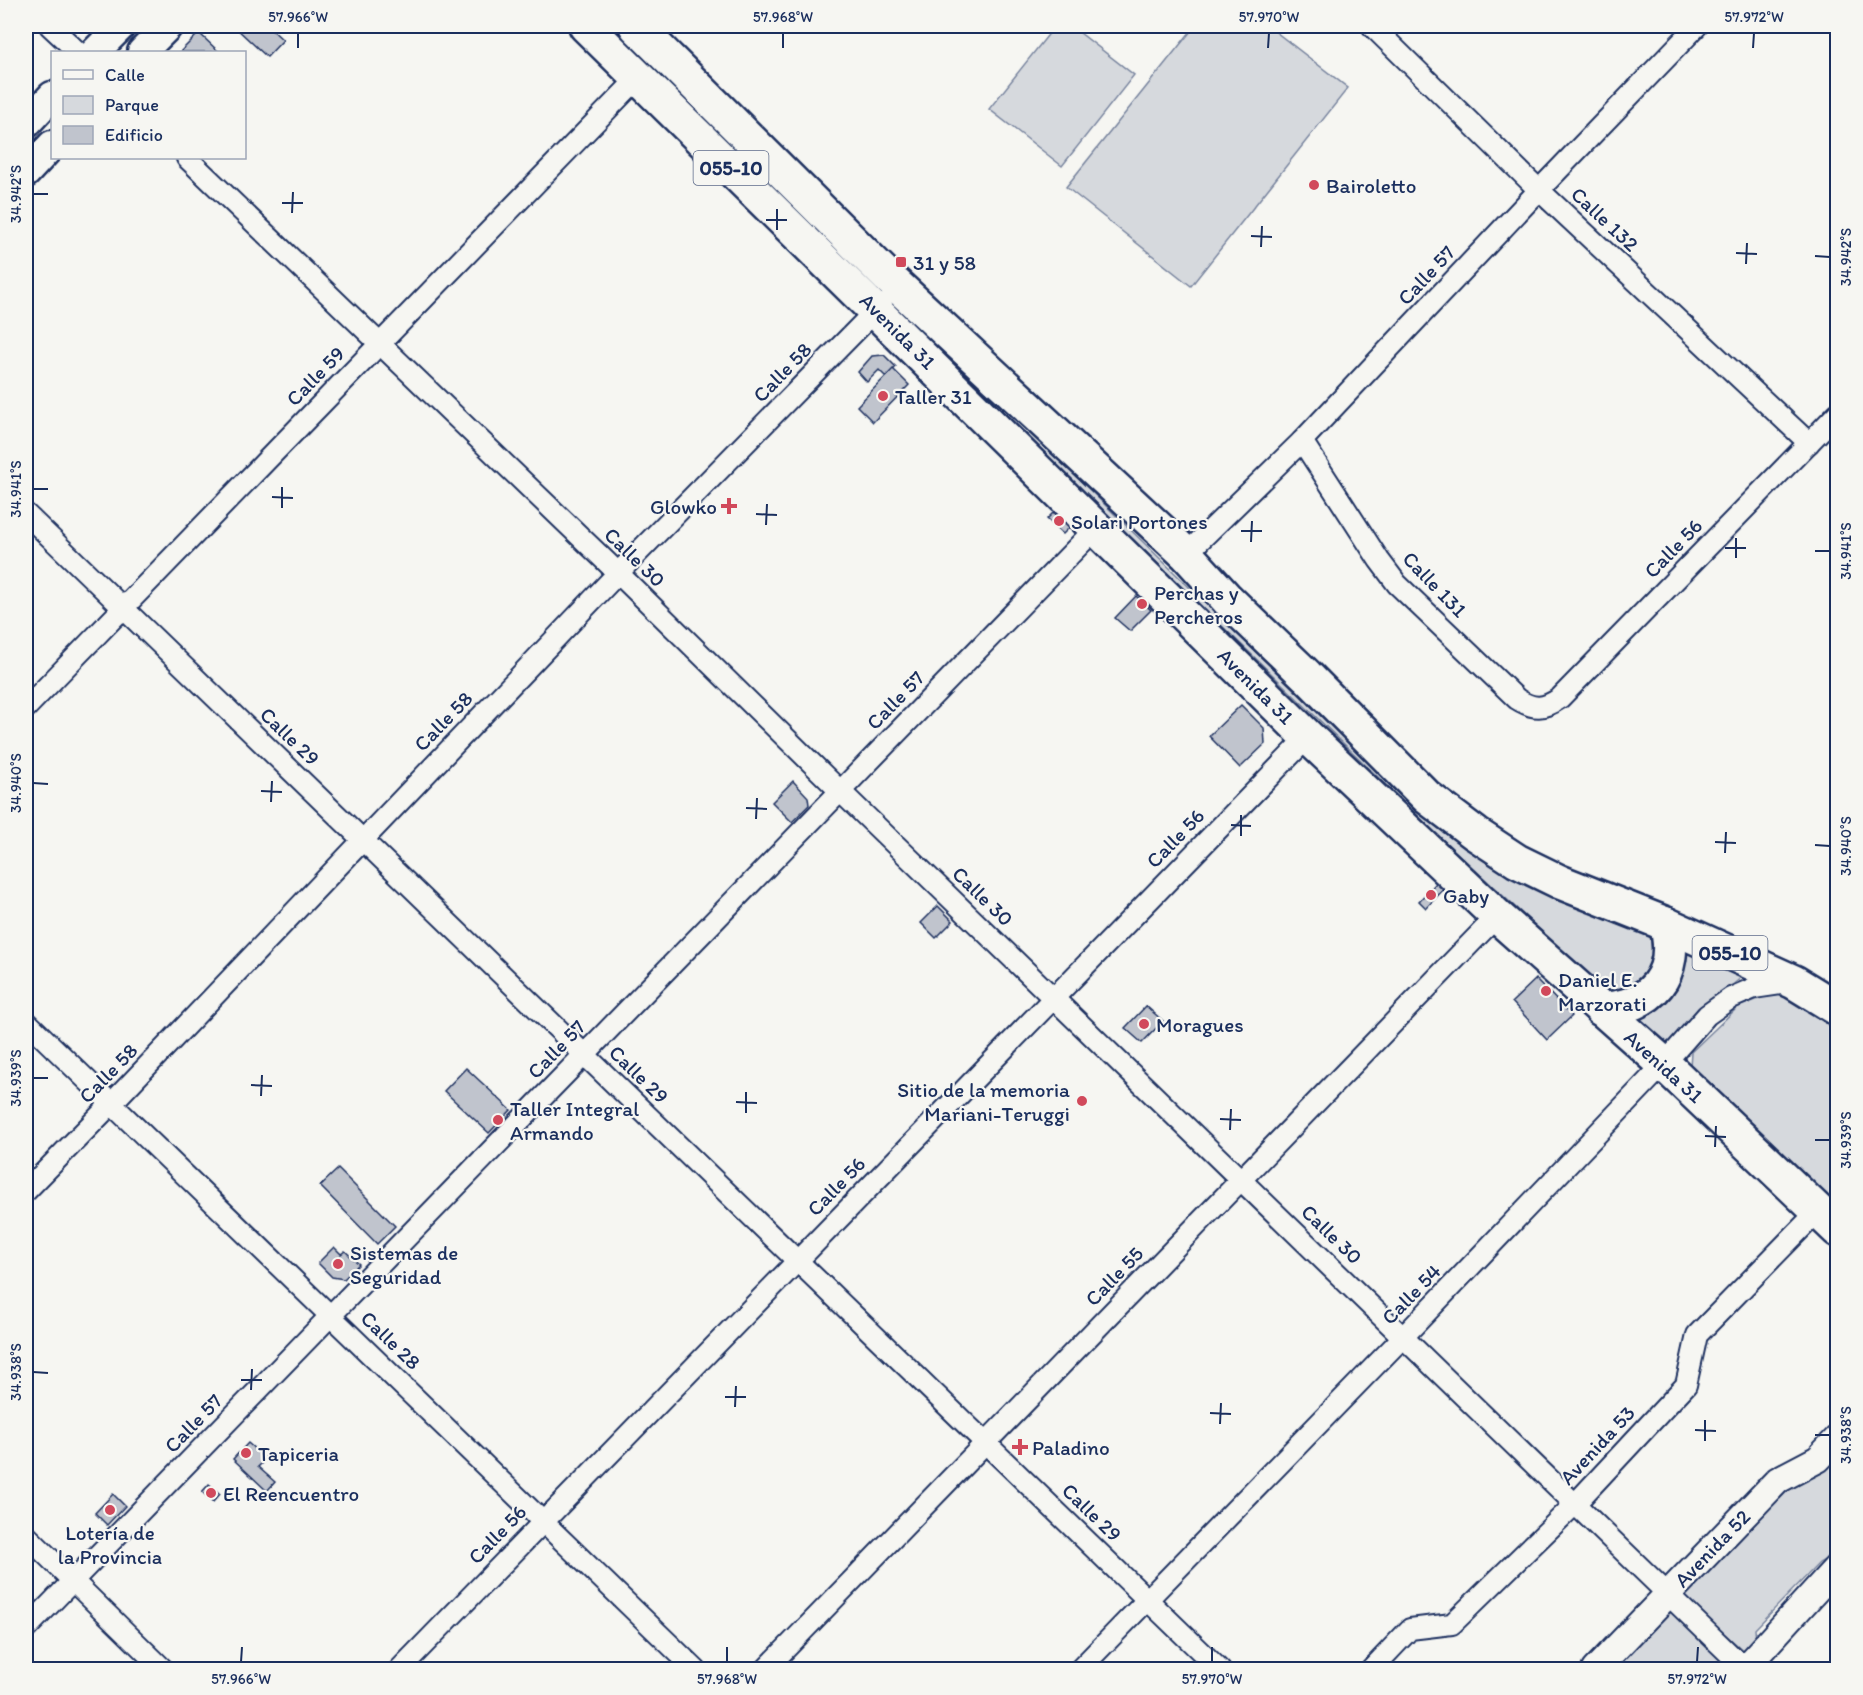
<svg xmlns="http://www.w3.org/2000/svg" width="1863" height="1695" font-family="Itim,sans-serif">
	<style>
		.green { fill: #d6d9dd; stroke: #78849e; stroke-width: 1.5 }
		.building { fill: #c0c4cd; stroke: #1b2f5e; stroke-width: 1.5 }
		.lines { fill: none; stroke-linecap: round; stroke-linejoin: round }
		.minor-casing { stroke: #1b2f5e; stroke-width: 24 }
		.tertiary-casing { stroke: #1b2f5e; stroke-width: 30 }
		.secondary-casing { stroke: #1b2f5e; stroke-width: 33 }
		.trunk-casing { stroke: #1b2f5e; stroke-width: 38 }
		.minor { stroke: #f6f6f2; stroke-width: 20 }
		.tertiary { stroke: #f6f6f2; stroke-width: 26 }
		.secondary { stroke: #f6f6f2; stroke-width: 28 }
		.trunk { stroke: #f6f6f2; stroke-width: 33 }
		.ticks { fill: none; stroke: #1b2f5e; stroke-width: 2 }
		.poi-dot { fill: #d1495b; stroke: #f6f6f2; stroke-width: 2 }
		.labels { text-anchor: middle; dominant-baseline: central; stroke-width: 4.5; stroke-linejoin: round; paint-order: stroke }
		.shield { fill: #f6f6f2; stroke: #5d6b8a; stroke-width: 1.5 }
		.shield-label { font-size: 20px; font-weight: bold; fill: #1b2f5e }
		.poi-label { font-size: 21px; fill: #1b2f5e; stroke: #f6f6f2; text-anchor: start }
		.street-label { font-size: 21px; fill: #1b2f5e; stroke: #f6f6f2 }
		.neatline { fill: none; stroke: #1b2f5e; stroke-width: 2 }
		.ticks-label { font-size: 15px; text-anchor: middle; fill: #1b2f5e }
	</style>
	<rect width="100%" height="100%" fill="#f6f6f2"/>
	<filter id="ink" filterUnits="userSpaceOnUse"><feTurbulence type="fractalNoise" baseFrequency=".0167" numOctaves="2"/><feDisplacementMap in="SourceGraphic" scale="12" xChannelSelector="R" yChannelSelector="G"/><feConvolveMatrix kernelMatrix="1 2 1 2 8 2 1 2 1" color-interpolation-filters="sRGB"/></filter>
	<g filter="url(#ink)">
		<g class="green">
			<path d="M1055,26H1071L1134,75L1062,166L989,109Z"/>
			<path d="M1195,26H1268L1348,88L1191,286L1066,187Z"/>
			<path d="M935,348L969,372L1400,793L1496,865L1571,905L1660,937L1659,963L1632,995L1613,998L1442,839Z"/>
			<path d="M1688,947L1744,975L1661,1048L1628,1016L1642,1012L1684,966Z"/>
			<path d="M1779,991L1831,1020L1838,1026L1837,1219L1689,1081L1691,1052L1738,1007Z"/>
			<path d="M1837,1452V1553L1819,1563L1755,1629L1756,1640L1745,1652L1680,1594L1787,1483Z"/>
			<path d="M1667,1609L1731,1666L1728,1670H1607Z"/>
		</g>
		<g class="building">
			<path d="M234,26H268L283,40L267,57Z"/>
			<path d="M199,33L219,52H180Z"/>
			<path d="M884,355L896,367L886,377L879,370L867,382L858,372L872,356Z"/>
			<path d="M893,369L909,385L873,422L857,406Z"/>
			<path d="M1057,509L1070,522L1069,528L1063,534L1047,519Z"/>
			<path d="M1136,596L1151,610L1130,631L1115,618Z"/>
			<path d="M1241,705L1264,728L1265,744L1240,768L1209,736Z"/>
			<path d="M793,781L808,797L809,805L792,822L772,802Z"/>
			<path d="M1437,882L1444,889L1426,908L1419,901Z"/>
			<path d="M938,906L953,921L936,938L921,923Z"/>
			<path d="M1536,979L1572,1016L1547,1040L1512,1002Z"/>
			<path d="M1146,1006L1163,1021L1142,1043L1125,1028Z"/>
			<path d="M466,1068L511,1110L489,1133L444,1091Z"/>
			<path d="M338,1169L395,1226L377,1244L320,1186Z"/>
			<path d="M334,1247L341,1254L345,1251L359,1264L344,1279L332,1277L318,1263Z"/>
			<path d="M248,1443L266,1459L258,1467L275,1482L267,1491L233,1459Z"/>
			<path d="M209,1484L220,1494L213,1502L202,1492Z"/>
			<path d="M113,1494L125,1506L107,1525L95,1513Z"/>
		</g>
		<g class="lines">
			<g class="minor-casing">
				<g id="minor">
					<path d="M50,26L78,52"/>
					<path d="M1372,26L1539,190L1809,443"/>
					<path d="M187,158L618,573L840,791L1746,1670"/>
					<path d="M1302,441L1379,560L1397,584L1517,699C1534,710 1544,709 1560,698L1838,413"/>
					<path d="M26,514L1220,1670"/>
					<path d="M1186,554L1302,441L1539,190L1697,26"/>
					<path d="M26,708L639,77"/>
					<path d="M26,1021L696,1670"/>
					<path d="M26,1191L111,1104L618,573L882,304"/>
					<path d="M26,1535L164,1670"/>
					<path d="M26,1629L1097,527"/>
					<path d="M399,1670L1308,737"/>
					<path d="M765,1670L1497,916"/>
					<path d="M1079,1670L1403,1337L1664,1064L1707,1015L1731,998L1754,988L1788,983"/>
					<path d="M1371,1670L1410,1629L1452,1624L1575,1504L1686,1385L1697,1335L1818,1211"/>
				</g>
			</g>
			<g class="tertiary-casing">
				<g id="tertiary">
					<path d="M1595,1670L1778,1480L1818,1459L1838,1438"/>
					<path d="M1743,1670L1838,1566"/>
				</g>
			</g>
			<g class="secondary-casing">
				<g id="secondary">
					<path d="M95,52L121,26"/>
					<path d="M142,52L168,26"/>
					<path d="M26,124L52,96"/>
					<path d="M26,173L52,145"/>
				</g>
			</g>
			<g class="trunk-casing">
				<g id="trunk">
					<path d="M586,26L1308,737L1497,916L1664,1064L1838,1230"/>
					<path d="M636,26L888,277L1186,554L1227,599L1307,676L1427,797L1476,834L1517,861L1560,882L1666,924L1794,982L1838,1009"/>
					<path d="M1601,1009C1651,1008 1680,974 1666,924"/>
				</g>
			</g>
			<use href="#minor" class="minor"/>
			<use href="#tertiary" class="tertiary"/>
			<use href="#secondary" class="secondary"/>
			<use href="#trunk" class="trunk"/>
		</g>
	</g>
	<path class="ticks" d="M298,48V33M783,48V33M1268,48L1269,33M1753,48L1754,33M33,194H48M282,203H303M292,213L293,192M766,220H787M777,230V209M1251,236L1272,237M1261,247L1262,226M1736,253L1757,254M1815,256L1830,257M1746,264L1747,243M33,489H48M272,497L293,498M282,508V487M756,514L777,515M766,525L767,504M1241,531H1262M1251,542L1252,521M1725,548H1746M1815,551H1830M1736,558V538M33,783L48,784M261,791L282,792M271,802L272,781M746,808L767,809M756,819L757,798M1231,825L1251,826M1241,836V815M1715,842L1736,843M1815,845L1830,846M1725,853L1726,832M33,1078H48M251,1085L272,1086M261,1096L262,1075M736,1102L757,1103M746,1113V1092M1220,1119L1241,1120M1230,1130L1231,1109M1705,1136L1726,1137M1815,1140H1830M1715,1147L1716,1126M33,1372L48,1373M241,1380H262M251,1390L252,1369M725,1397H746M735,1407L736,1386M1210,1413L1231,1414M1220,1424L1221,1403M1695,1430L1716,1431M1815,1435H1830M1705,1441V1420M241,1662L242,1647M727,1662V1647M1212,1662V1647M1697,1662L1698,1647"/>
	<g class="poi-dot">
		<circle cx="1314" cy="185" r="6"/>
		<rect x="895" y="256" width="12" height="12" rx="3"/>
		<circle cx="883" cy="396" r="6"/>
		<path d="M726 497h6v6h6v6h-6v6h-6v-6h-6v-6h6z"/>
		<circle cx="1059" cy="521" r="6"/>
		<circle cx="1142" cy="604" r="6"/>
		<circle cx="1431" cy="895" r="6"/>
		<circle cx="1546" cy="991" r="6"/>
		<circle cx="1144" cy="1024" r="6"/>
		<circle cx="1082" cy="1101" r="6"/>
		<circle cx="498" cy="1120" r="6"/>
		<circle cx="338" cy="1264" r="6"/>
		<path d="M1017 1438h6v6h6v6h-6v6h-6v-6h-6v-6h6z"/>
		<circle cx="246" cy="1453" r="6"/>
		<circle cx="211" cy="1493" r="6"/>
		<circle cx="110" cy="1510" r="6"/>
	</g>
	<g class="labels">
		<g class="shield">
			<rect x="693.5" y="151" width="75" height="34" rx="4.5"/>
			<rect x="1692.5" y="936" width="75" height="34" rx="4.5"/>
		</g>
		<g class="shield-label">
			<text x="731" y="168">055-10</text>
			<text x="1730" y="953">055-10</text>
		</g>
		<g class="poi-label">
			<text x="1326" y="185">Bairoletto</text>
			<text x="913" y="262">31 y 58</text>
			<text x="895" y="396">Taller 31</text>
			<text x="717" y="506" text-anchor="end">Glowko</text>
			<text x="1071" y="521">Solari Portones</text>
			<text x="1154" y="592">Perchas y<tspan x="1154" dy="24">Percheros</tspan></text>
			<text x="1443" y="895">Gaby</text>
			<text x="1558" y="979">Daniel E.<tspan x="1558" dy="24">Marzorati</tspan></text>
			<text x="1156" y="1024">Moragues</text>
			<text x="1070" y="1089" text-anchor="end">Sitio de la memoria<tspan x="1070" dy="24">Mariani-Teruggi</tspan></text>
			<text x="510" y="1108">Taller Integral<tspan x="510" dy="24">Armando</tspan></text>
			<text x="350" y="1252">Sistemas de<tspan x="350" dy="24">Seguridad</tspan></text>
			<text x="1032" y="1447">Paladino</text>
			<text x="258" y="1453">Tapiceria</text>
			<text x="223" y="1493">El Reencuentro</text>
			<text x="110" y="1532" text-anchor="middle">Lotería de<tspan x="110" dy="24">la Provincia</tspan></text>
		</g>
		<g class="street-label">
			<text transform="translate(1605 219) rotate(43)">Calle 132</text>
			<text transform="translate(1426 275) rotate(-47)">Calle 57</text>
			<text transform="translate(898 331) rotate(45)">Avenida 31</text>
			<text transform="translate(782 372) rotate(-46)">Calle 58</text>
			<text transform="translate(315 376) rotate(-46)">Calle 59</text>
			<text transform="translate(1673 548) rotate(-46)">Calle 56</text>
			<text transform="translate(635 557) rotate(44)">Calle 30</text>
			<text transform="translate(1435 584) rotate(46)">Calle 131</text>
			<text transform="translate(1256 686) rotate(45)">Avenida 31</text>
			<text transform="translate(895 700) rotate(-46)">Calle 57</text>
			<text transform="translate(443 721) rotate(-46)">Calle 58</text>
			<text transform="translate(290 736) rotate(44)">Calle 29</text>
			<text transform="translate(1175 838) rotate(-46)">Calle 56</text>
			<text transform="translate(983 896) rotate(44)">Calle 30</text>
			<text transform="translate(556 1049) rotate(-46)">Calle 57</text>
			<text transform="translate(1664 1066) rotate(42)">Avenida 31</text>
			<text transform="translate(108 1073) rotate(-46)">Calle 58</text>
			<text transform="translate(639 1074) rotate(44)">Calle 29</text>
			<text transform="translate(836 1186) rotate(-46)">Calle 56</text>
			<text transform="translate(1332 1234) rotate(44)">Calle 30</text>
			<text transform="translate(1114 1276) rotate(-46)">Calle 55</text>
			<text transform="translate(1411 1294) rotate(-46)">Calle 54</text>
			<text transform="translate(391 1340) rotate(44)">Calle 28</text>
			<text transform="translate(193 1423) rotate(-46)">Calle 57</text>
			<text transform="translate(1597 1445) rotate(-47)">Avenida 53</text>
			<text transform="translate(1092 1512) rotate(44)">Calle 29</text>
			<text transform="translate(497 1534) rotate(-46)">Calle 56</text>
			<text transform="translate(1712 1548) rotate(-46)">Avenida 52</text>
		</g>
	</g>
	<rect width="1863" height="1695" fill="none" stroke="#f6f6f2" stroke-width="66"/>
	<rect x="51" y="51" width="195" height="108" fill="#f6f6f2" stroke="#9ea6b7" stroke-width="1.5"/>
	<rect x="63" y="70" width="30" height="9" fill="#f6f6f2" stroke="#9ea6b7" stroke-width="1.5"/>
	<text x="105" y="81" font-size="18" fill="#1b2f5e">Calle</text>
	<rect x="63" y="96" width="30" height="18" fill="#d6d9dd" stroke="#9ea6b7" stroke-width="1.5"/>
	<text x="105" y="111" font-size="18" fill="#1b2f5e">Parque</text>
	<rect x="63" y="126" width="30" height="18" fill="#c0c4cd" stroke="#9ea6b7" stroke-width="1.5"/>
	<text x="105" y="141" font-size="18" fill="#1b2f5e">Edificio</text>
	<rect x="33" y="33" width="1797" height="1629" class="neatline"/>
	<g class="ticks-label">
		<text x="298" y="22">57.966°W</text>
		<text x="783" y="22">57.968°W</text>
		<text x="1269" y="22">57.970°W</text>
		<text x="1754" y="22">57.972°W</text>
		<text transform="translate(16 194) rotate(-90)" y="5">34.942°S</text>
		<text transform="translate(1846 257) rotate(-90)" y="5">34.942°S</text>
		<text transform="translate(16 489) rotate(-90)" y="5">34.941°S</text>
		<text transform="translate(1846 551) rotate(-90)" y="5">34.941°S</text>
		<text transform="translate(16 783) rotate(-90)" y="5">34.940°S</text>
		<text transform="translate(1846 846) rotate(-90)" y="5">34.940°S</text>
		<text transform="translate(16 1078) rotate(-90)" y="5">34.939°S</text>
		<text transform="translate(1846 1140) rotate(-90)" y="5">34.939°S</text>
		<text transform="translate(16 1372) rotate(-90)" y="5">34.938°S</text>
		<text transform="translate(1846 1435) rotate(-90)" y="5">34.938°S</text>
		<text x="241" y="1684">57.966°W</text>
		<text x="727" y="1684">57.968°W</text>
		<text x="1212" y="1684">57.970°W</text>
		<text x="1697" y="1684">57.972°W</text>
	</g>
</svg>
